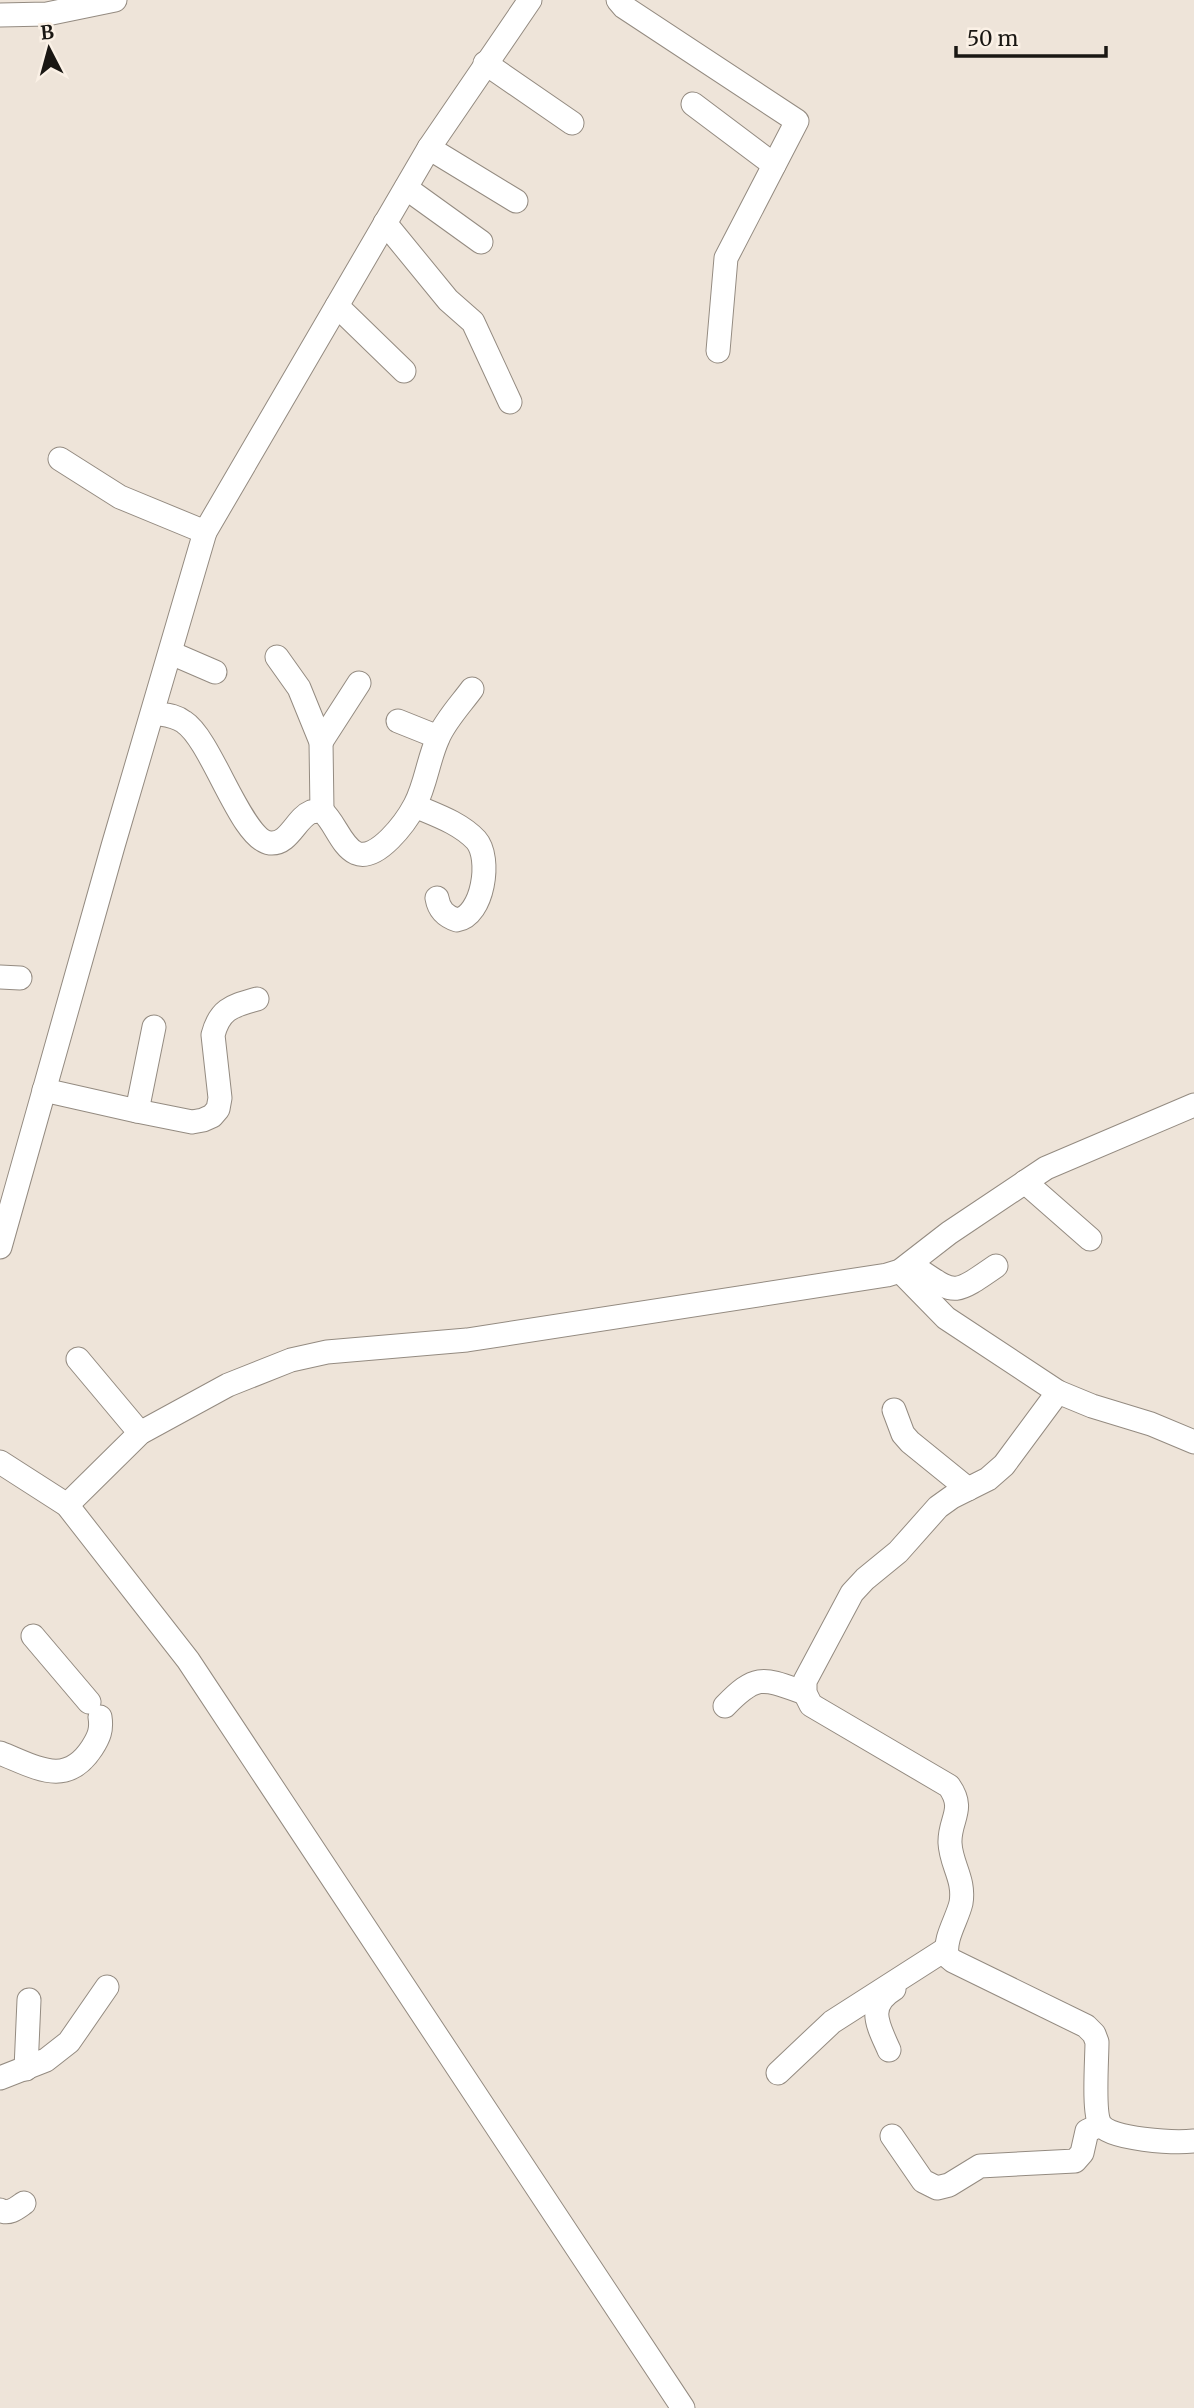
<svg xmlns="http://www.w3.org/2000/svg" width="1194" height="2408" font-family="Merriweather,serif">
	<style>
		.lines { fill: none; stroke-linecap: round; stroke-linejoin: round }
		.minor-casing { stroke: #948b81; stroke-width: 25 }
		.minor { stroke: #fff; stroke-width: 23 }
	</style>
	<rect width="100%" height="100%" fill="#eee4d9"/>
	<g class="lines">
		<g class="minor-casing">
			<g id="minor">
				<path d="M618,0L624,7L797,121L726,258L718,351"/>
				<path d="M0,15L47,14L115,0"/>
				<path d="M485,63L572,123"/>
				<path d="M693,104L774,165"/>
				<path d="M429,148L516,201"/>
				<path d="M406,188L481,242"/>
				<path d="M385,223L448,300L473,322L510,402"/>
				<path d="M337,306L404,371"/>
				<path d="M60,459L120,497L205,532"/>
				<path d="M171,653L215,672"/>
				<path d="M277,657L299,688L321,742L322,811"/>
				<path d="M154,713C165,715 175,715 184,722C212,740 241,840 270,843C289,845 296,818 311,812C315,811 319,811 322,811C335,822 341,846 356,853C377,862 406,822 415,805C426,784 428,760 438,738C445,721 461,704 472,689"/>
				<path d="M398,721L438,737"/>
				<path d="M321,742L359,683"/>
				<path d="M415,806C436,815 460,823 476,840C492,858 483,916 457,920C445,916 439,910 437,898"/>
				<path d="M0,977L20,978"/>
				<path d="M44,1090L137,1111L192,1122L203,1120L212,1116L218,1109L220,1098L213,1035C220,1008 233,1006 257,999"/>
				<path d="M137,1111L154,1027"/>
				<path d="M1025,1182L1090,1239"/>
				<path d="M0,1247L113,846L205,532L429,148L530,0"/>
				<path d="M910,1264C956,1294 950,1298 996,1266"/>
				<path d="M900,1271L946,1318L1058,1392L1092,1406L1151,1424L1194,1442"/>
				<path d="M78,1359L140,1433"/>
				<path d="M1058,1392L1004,1465L988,1479L952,1497L938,1507L898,1552L865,1579L852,1593L805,1681V1693L811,1705L949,1786C966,1810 949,1819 950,1843C951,1865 965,1879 961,1903C957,1920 944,1938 947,1956L953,1961L1086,2026L1094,2034L1097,2042C1097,2058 1093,2112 1100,2124C1109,2140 1176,2143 1194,2141"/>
				<path d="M894,1410L903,1434L910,1442L968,1489"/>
				<path d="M0,1462L67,1505L188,1660L683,2408"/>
				<path d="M67,1505L140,1433L228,1385L291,1360L327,1352L467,1340L887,1275L900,1271L949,1233L1046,1168L1194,1105"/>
				<path d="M33,1636L89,1702"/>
				<path d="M725,1706C757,1673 763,1678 805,1693"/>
				<path d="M0,1753C36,1767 66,1788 92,1748C99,1737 102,1730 100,1717"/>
				<path d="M889,2050C878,2025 866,2006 894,1989"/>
				<path d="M26,2069L29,2000"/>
				<path d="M778,2073L832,2022L946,1949"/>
				<path d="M0,2078L46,2060L69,2042L107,1987"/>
				<path d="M892,2136L923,2181L937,2188L949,2185L980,2166L1075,2161L1082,2153L1087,2131L1100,2125"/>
				<path d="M0,2210C9,2215 17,2208 24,2203"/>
			</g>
		</g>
		<use href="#minor" class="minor"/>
	</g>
	<g transform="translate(49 49) rotate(354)" stroke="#fbf1e6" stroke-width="5" paint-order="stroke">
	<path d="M0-5L12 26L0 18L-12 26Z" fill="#1a1713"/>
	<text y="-10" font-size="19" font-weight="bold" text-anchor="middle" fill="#1a1713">B</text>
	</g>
	<path d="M956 46v10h150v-10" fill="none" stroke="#1a1713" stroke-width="3.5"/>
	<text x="967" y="46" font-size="21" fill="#1a1713" stroke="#fbf1e6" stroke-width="5" paint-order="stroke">50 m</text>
</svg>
